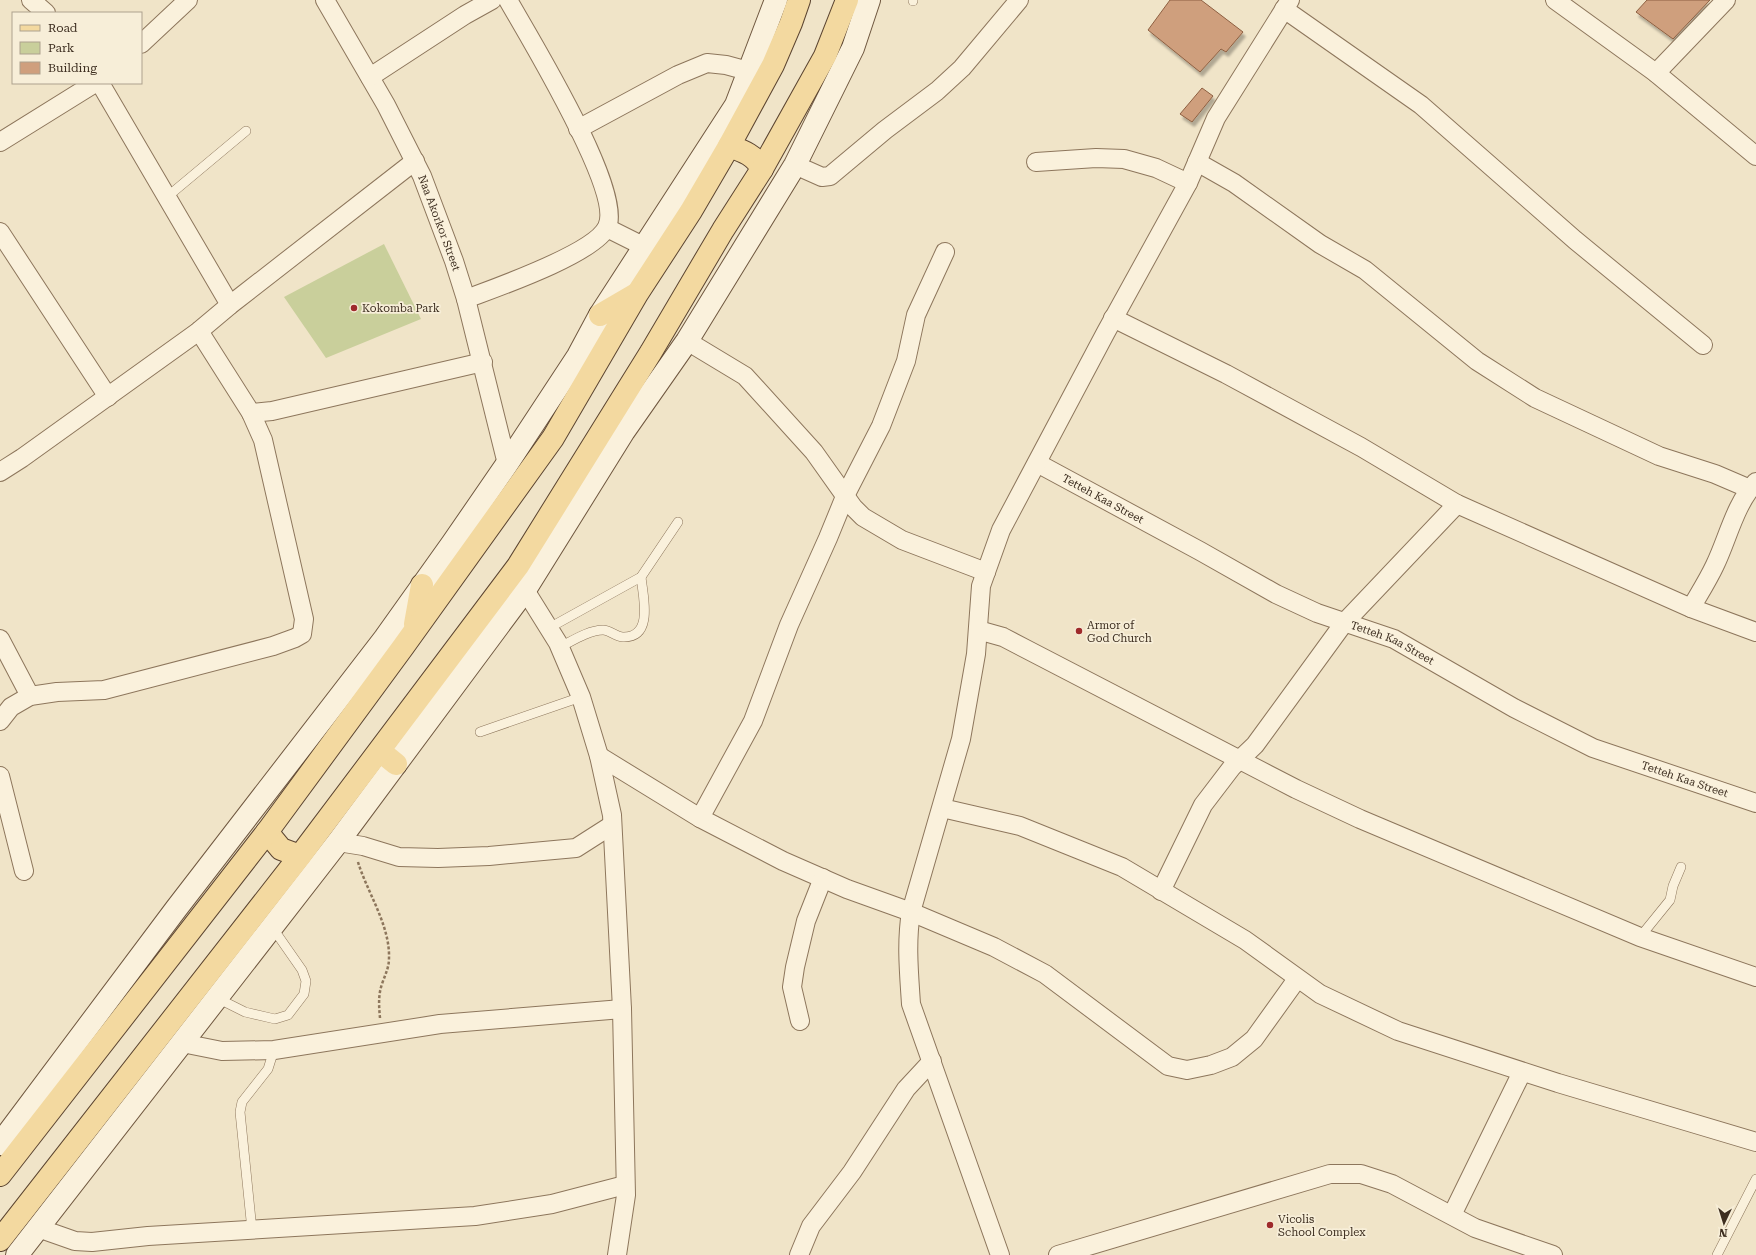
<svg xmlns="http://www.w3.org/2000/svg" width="1756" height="1255" font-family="'Roboto Serif',serif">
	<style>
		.green { fill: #c9cf9b }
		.building { fill: #cf9f7d; stroke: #8d5f41; filter: url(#shadow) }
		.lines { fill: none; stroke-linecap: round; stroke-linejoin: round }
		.lane-casing { stroke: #8d765c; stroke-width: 10 }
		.street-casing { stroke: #8d765c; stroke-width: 20 }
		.secondary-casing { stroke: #6f573f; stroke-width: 24 }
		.primary-casing { stroke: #5b4430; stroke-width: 24 }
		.path { stroke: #8d765c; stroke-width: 2.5; stroke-dasharray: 3 2; stroke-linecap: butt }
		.lane { stroke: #faf1dc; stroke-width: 9 }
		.street { stroke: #faf1dc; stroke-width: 18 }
		.secondary { stroke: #faf1dc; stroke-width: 22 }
		.primary { stroke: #f3d9a0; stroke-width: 22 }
		.poi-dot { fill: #9e2a2b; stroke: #f7eed8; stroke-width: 1.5 }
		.labels { text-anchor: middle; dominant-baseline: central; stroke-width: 3.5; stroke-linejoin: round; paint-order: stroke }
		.street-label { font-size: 11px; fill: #3d2e20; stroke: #f7eed8 }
		.poi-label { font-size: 11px; fill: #3d2e20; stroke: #f7eed8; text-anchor: start }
	</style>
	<defs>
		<filter id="shadow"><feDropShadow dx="2.5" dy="4.5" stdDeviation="1" flood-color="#0004"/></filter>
	</defs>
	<rect width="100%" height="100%" fill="#f0e4c8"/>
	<path class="green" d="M384,244L421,319L326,358L284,297Z"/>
	<g class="building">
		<path d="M1170,0H1201L1243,32L1226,52L1221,49L1200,72L1148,30Z"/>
		<path d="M1647,0H1710L1673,39L1636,12Z"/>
		<path d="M1202,88L1213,96L1192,122L1180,114Z"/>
	</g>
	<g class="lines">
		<g class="lane-casing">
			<g id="lane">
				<path d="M913,1V0"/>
				<path d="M167,197L246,131"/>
				<path d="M549,628L641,577L678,522"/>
				<path d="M560,647C572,641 589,630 603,630C610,630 616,637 623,637C654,638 643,596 641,577"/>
				<path d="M480,732L581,697"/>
				<path d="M1640,937L1670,900L1673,886L1681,867"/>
				<path d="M217,998L245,1012L275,1019L288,1015L304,994L306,981L302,970L272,927"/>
				<path d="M252,1230L240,1112L242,1102L268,1069L274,1050"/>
				<path d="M1717,1255L1756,1179"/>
			</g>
		</g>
		<g class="street-casing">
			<g id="street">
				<path d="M31,0L46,13"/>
				<path id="s1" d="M325,0L386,105L422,176L454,261L466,299L507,464"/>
				<path d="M1555,0L1656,73L1756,156"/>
				<path d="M1284,9L1421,105L1575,240L1703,345"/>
				<path d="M141,44L188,0"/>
				<path d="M1656,73L1726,0"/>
				<path d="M370,77L465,15L492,0"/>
				<path d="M100,83L230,305"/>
				<path d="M578,129L678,75L707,63L726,65L748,71"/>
				<path d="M0,142L95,83"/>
				<path d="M1036,162L1096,158L1124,159L1156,168L1188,183"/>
				<path d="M1197,162L1234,183L1320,244L1365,270L1477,361L1535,398L1659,456L1715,474L1750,489"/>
				<path d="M795,165L822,177L830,176L885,130L937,91L962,68L1019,0"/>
				<path d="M607,228L645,247"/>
				<path d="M0,232L108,397"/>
				<path d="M466,299C495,288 594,254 607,227C624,192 529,37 508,0"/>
				<path d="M1113,318L1226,374L1361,447L1457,504L1691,608L1756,632"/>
				<path d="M687,341L745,376L814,452L853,507L863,517L902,540L986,572"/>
				<path d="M251,413L272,411L483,362"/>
				<path id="s2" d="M1037,463L1200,551L1276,594L1317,613L1394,639L1514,708L1593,748L1756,803"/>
				<path d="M0,472L22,458L199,331L230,305L415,161"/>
				<path d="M525,590L558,643L581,697L599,756L612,815L622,1009L626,1195L617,1255"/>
				<path d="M1691,608C1699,594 1708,580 1715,565C1728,538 1735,504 1756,482"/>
				<path d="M978,630L1003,637L1026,649L1296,789L1360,819L1640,937L1756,977"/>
				<path d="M0,639L30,696"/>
				<path d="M0,721L11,707L30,696L57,692L104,690L273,646L295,638L302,634L304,619L263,440L251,413L199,331"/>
				<path d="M599,756L700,818L783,861L847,889L911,912L994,947L1045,974L1168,1066L1187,1070L1211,1065L1232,1057L1254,1039L1297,979"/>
				<path d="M0,776L24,871"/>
				<path d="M942,808L1020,826L1122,867L1245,940L1320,994L1398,1031L1558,1083L1756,1142"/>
				<path d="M700,818L753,721L789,625L828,538L846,494L881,426L906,361L916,315L945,252"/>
				<path d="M338,842L363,846L399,857L438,858L489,856L576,848L612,825"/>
				<path d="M1161,891L1203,805L1232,767L1255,745L1344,623L1457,504"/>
				<path d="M800,1021L792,987L795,967L806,921L823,878"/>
				<path d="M182,1043L222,1051L274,1050L440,1024L622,1009"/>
				<path d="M1452,1215L1522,1072"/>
				<path d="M38,1228L75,1241L92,1242L148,1236L475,1216L552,1204L625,1185"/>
				<path d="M799,1255L811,1226L852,1172L906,1089L932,1061"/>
				<path d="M1000,1255L911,1004C909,973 906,943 911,912L961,739L976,654L981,586L1001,530L1106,332L1188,183L1216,118L1290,0"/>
				<path d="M1058,1255L1330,1174H1361L1392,1184L1475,1228L1553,1255"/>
			</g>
		</g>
		<g class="secondary-casing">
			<g id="secondary">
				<path d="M0,1144L176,909L385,638L452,544L507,464L578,356L600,315L736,105L776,0"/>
				<path d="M17,1255L338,842L525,590L624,431L687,341L795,165L853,48L869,0"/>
			</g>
		</g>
		<g class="primary-casing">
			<g id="primary">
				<path d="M729,146C743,151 755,155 762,169"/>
				<path d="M600,315L636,294"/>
				<path d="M415,624L422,585"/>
				<path d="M380,751L396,764"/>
				<path d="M267,832L281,849L300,856"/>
				<path d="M0,1175L267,832L403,647L553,438L637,294L691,211L729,146L773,65L791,23L799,0"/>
				<path d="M0,1240L300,856L518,566L651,352L723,230L762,169L825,56L847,0"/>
			</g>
		</g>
		<path class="path" d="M358,862C367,892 390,925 389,958C389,968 385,975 382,984C378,995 379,1007 380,1018"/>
		<use href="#lane" class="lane"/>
		<use href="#street" class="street"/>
		<use href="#secondary" class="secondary"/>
		<use href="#primary" class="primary"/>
	</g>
	<g class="poi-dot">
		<circle cx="354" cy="308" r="4"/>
		<circle cx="1079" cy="631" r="4"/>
		<circle cx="1270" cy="1225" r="4"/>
	</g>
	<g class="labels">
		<g class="street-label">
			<text stroke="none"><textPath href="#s1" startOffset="251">Naa Akorkor Street</textPath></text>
			<text stroke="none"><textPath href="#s2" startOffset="75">Tetteh Kaa Street</textPath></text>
			<text stroke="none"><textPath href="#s2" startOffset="399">Tetteh Kaa Street</textPath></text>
			<text stroke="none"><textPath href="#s2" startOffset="723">Tetteh Kaa Street</textPath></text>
		</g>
		<g class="poi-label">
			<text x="362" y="308">Kokomba Park</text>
			<text x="1087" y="625">Armor of<tspan x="1087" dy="13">God Church</tspan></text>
			<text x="1278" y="1219">Vicolis<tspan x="1278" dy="13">School Complex</tspan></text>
		</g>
	</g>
	<rect x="12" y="12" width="130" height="72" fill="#f7eed8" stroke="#ada18e"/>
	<rect x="20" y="25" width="20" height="6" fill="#f3d9a0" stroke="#ada18e"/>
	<text x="48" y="32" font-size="12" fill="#3d2e20">Road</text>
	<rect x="20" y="42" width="20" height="12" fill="#c9cf9b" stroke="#ada18e"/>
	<text x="48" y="52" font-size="12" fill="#3d2e20">Park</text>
	<rect x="20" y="62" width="20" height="12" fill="#cf9f7d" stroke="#ada18e"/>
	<text x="48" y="72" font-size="12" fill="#3d2e20">Building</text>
	<g transform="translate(1724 1223) rotate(184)" stroke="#f7eed8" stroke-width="3" paint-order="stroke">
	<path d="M0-3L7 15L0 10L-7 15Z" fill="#3d2e20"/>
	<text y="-6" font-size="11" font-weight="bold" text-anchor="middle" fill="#3d2e20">N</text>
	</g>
</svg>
